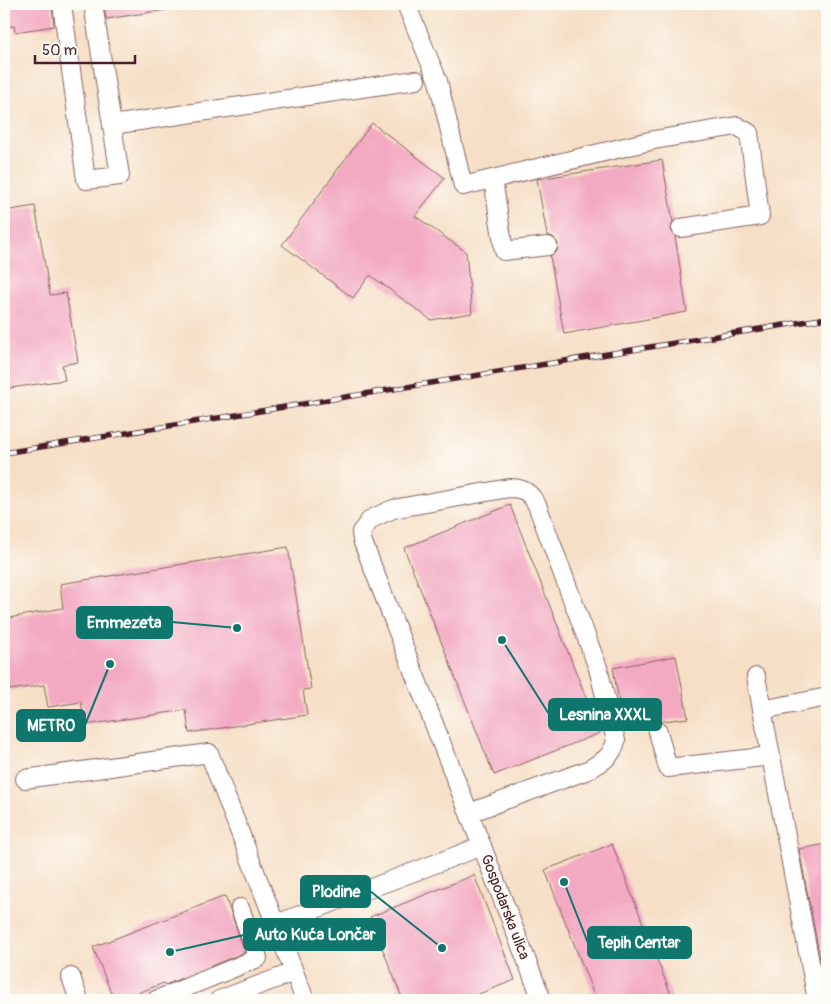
<svg xmlns="http://www.w3.org/2000/svg" width="831" height="1004" font-family="Pangolin,sans-serif">
	<style>
		.building { fill: #f3a9c2 }
		.lines { fill: none; stroke-linecap: round; stroke-linejoin: round }
		.minor-casing { stroke: #866261; stroke-width: 20 }
		.minor { stroke: #fff; stroke-width: 18 }
		.rail-casing { stroke: #4a1f2b; stroke-width: 5.5 }
		.rail { stroke: #fdfcf7; stroke-width: 4; stroke-dasharray: 11; stroke-linecap: butt }
		.labels { text-anchor: middle; dominant-baseline: central; stroke-width: 4.5; stroke-linejoin: round; paint-order: stroke }
		.street-label { font-size: 15px; fill: #4a1f2b; stroke: #fdfcf7 }
		.leader { fill: none; stroke: #0f766e; stroke-width: 2 }
		.callout-dot { fill: #0f766e; stroke: #fdfcf7; stroke-width: 2 }
		.callout { fill: #0f766e; stroke: #0f766e; stroke-width: 2 }
		.callout-label { font-size: 16px; text-anchor: middle; font-weight: bold; fill: #fff }
	</style>
	<rect width="100%" height="100%" fill="#fdfcf7"/>
	<filter id="ink" filterUnits="userSpaceOnUse"><feTurbulence type="fractalNoise" baseFrequency=".02" numOctaves="2"/><feDisplacementMap in="SourceGraphic" scale="10" xChannelSelector="R" yChannelSelector="G"/><feConvolveMatrix kernelMatrix="1 2 1 2 8 2 1 2 1" color-interpolation-filters="sRGB"/></filter>
	<filter id="wash" filterUnits="userSpaceOnUse"><feTurbulence type="fractalNoise" baseFrequency=".0096" numOctaves="4" result="noise"/><feDisplacementMap in="SourceGraphic" scale="20" xChannelSelector="R" yChannelSelector="G"/><feGaussianBlur stdDeviation="1.12" result="paint"/><feColorMatrix in="noise" values="0 0 0 0 0 0 0 0 0 0 0 0 0 0 0 0 0 1.4 0 .05"/><feComposite in="paint" operator="in"/></filter>
	<g filter="url(#wash)">
		<rect width="100%" height="100%" fill="#f6dfc6"/>
		<g id="blocks">
			<g class="building">
				<path d="M11,4H52L54,26L15,32L14,26L4,27V5Z"/>
				<path d="M104,4H165V10L106,19Z"/>
				<path d="M372,123L445,178L415,216L466,252L472,313L431,320L370,275L353,298L282,245Z"/>
				<path d="M662,160L673,222L671,230L675,236L687,312L564,334L550,256L557,251L558,244L553,237L547,235L537,179Z"/>
				<path d="M35,206L50,295L66,293L78,362L62,365L65,380L4,389V211Z"/>
				<path d="M510,505L600,733L494,775L404,548Z"/>
				<path d="M288,547L311,689L303,690L307,715L189,733L186,710L85,725L81,702L48,707L44,685L10,690L4,654V619L63,608L60,584Z"/>
				<path d="M676,656L688,718L656,722L650,725L624,730L613,668Z"/>
				<path d="M612,844L673,1000H596L545,870Z"/>
				<path d="M827,844V978L824,979L799,849Z"/>
				<path d="M474,875L515,980L463,1000H403L370,917Z"/>
				<path d="M225,896L245,952L165,985L164,983L119,1000H114L93,947Z"/>
			</g>
		</g>
	</g>
	<g filter="url(#ink)">
		<use href="#blocks" fill-opacity="0" stroke="#866261" stroke-width="1"/>
		<g class="lines">
			<g class="minor-casing">
				<g id="minor">
					<path d="M62,4L86,180L120,176L93,4"/>
					<path d="M406,4L438,81L463,186L654,140L737,126L749,133L760,216L681,228"/>
					<path d="M112,125L416,80"/>
					<path d="M493,179L504,251L548,246"/>
					<path d="M756,677L817,1000"/>
					<path d="M762,710L827,697"/>
					<path d="M658,732L668,768L771,756"/>
					<path d="M25,779L209,753L305,1000"/>
					<path d="M469,813L588,770C602,762 612,757 616,741L598,668L537,505C530,492 523,488 509,488L393,509L371,519L361,532L362,540L542,1000"/>
					<path d="M276,924L482,846"/>
					<path d="M71,977L79,1000"/>
					<path d="M156,1000L258,958L240,908"/>
					<path d="M219,1000L294,972"/>
				</g>
			</g>
			<use href="#minor" class="minor"/>
			<g class="rail-casing">
				<path id="rail" d="M4,453L827,318"/>
			</g>
			<use href="#rail" class="rail"/>
		</g>
	</g>
	<g class="labels">
		<g class="street-label">
			<text transform="translate(505 907) rotate(69)">Gospodarska ulica</text>
		</g>
	</g>
	<path class="leader" d="M237 628L172 622M502 640L549 714M110 664L85 725M442 948L370 891M170 952L244 935M564 882L588 943"/>
	<g class="callout-dot">
		<circle cx="237" cy="628" r="5"/>
		<circle cx="502" cy="640" r="5"/>
		<circle cx="110" cy="664" r="5"/>
		<circle cx="442" cy="948" r="5"/>
		<circle cx="170" cy="952" r="5"/>
		<circle cx="564" cy="882" r="5"/>
	</g>
	<g class="callout">
		<rect x="77" y="607" width="95" height="31" rx="5"/>
		<rect x="549" y="699" width="112" height="31" rx="5"/>
		<rect x="17" y="710" width="68" height="31" rx="5"/>
		<rect x="301" y="876" width="69" height="31" rx="5"/>
		<rect x="244" y="919" width="141" height="31" rx="5"/>
		<rect x="588" y="927" width="103" height="31" rx="5"/>
	</g>
	<g class="callout-label">
		<text x="124" y="628">Emmezeta</text>
		<text x="605" y="720">Lesnina XXXL</text>
		<text x="51" y="731">METRO</text>
		<text x="336" y="897">Plodine</text>
		<text x="315" y="940">Auto Kuća Lončar</text>
		<text x="639" y="948">Tepih Centar</text>
	</g>
	<rect width="831" height="1004" fill="none" stroke="#fdfcf7" stroke-width="20"/>
	<path d="M35 55v8h100v-8" fill="none" stroke="#4a1f2b" stroke-width="2.5"/>
	<text x="42" y="55" font-size="15" fill="#4a1f2b" stroke="#fdfcf7" stroke-width="4" paint-order="stroke">50 m</text>
</svg>
